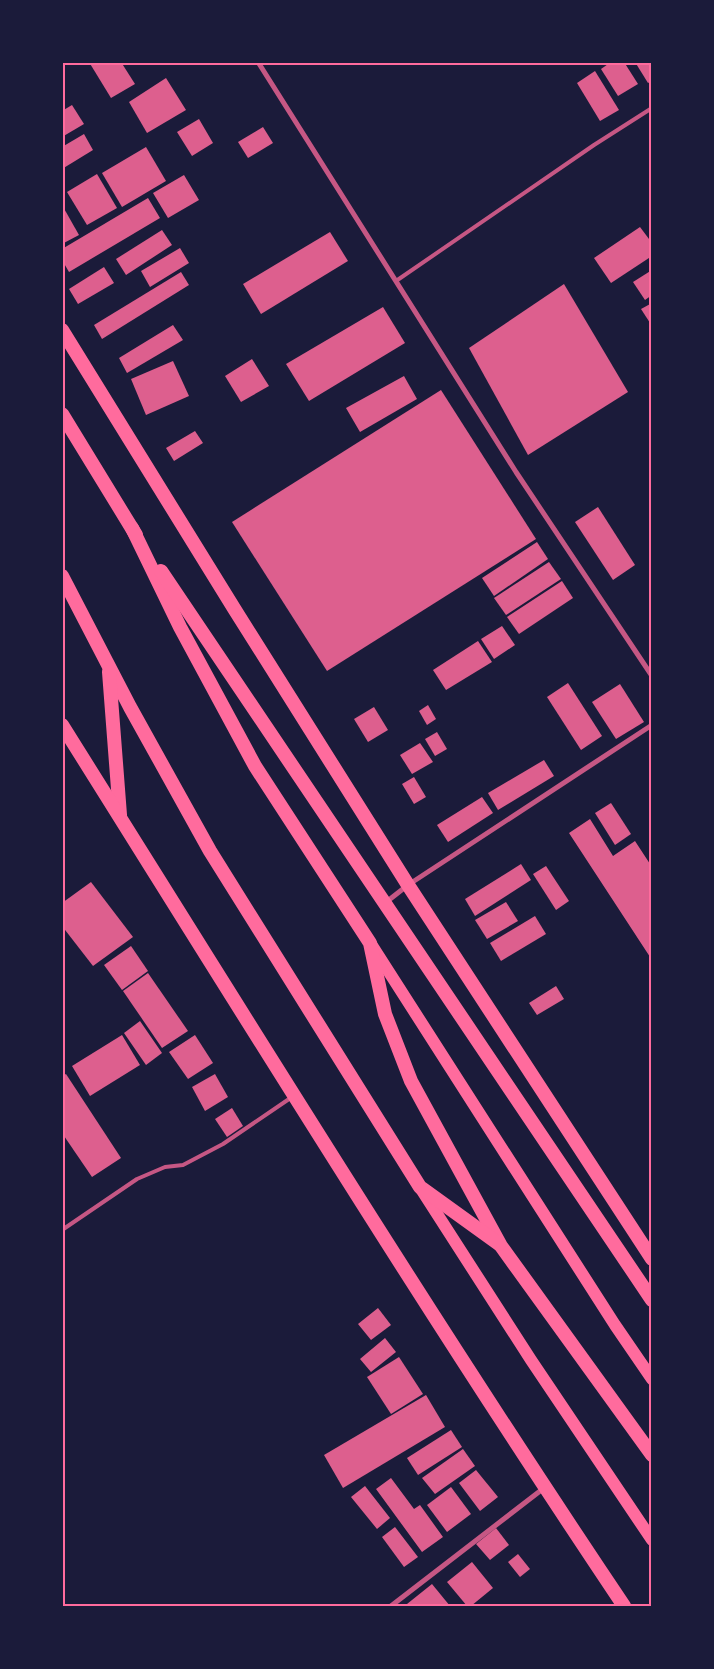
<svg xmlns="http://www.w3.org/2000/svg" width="714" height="1669" font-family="'Public Sans',sans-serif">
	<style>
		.building { fill: #dd5f8e }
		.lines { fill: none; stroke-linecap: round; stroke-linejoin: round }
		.service { stroke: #c65784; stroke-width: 4 }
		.minor { stroke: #c65784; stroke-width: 5 }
		.primary { stroke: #ff6b9d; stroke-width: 12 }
		.trunk { stroke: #ff6b9d; stroke-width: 14 }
		.neatline { fill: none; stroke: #ff6b9d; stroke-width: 2 }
	</style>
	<rect width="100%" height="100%" fill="#1b1b3a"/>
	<g class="building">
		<path d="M89,62H121L135,84L111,98Z"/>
		<path d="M611,62H624L638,84L618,96L601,69Z"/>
		<path d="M635,62H652V81L648,83Z"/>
		<path d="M595,71L619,110L600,121L577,83Z"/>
		<path d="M166,78L186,110L147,133L129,102Z"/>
		<path d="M72,105L84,124L62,137V111Z"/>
		<path d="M199,119L213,143L192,156L177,132Z"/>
		<path d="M263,127L273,143L248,158L238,142Z"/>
		<path d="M84,134L93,150L62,169V147Z"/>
		<path d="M146,147L166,181L122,207L102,173Z"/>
		<path d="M97,174L117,208L87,225L67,192Z"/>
		<path d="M184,175L199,200L168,218L153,193Z"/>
		<path d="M148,198L160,218L69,272L62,260V249Z"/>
		<path d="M62,205L79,235L62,244Z"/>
		<path d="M640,227L652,243V256L611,283L594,258Z"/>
		<path d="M162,230L172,245L126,275L116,259Z"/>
		<path d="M330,232L348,261L261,314L243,284Z"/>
		<path d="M180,248L189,263L150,287L141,271Z"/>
		<path d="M104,267L114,283L78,304L69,289Z"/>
		<path d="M652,270V295L645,300L633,282Z"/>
		<path d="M181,272L189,285L102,339L94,325Z"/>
		<path d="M564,284L628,392L528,455L469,348Z"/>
		<path d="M652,303V326L641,309Z"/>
		<path d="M383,307L405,343L309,401L286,364Z"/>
		<path d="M173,325L183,340L127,373L119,358Z"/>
		<path d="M252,359L269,386L241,402L225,376Z"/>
		<path d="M173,361L189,396L146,415L131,379Z"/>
		<path d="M404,376L417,399L360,432L346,408Z"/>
		<path d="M441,390L536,539L327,671L232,522Z"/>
		<path d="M195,431L203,443L174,461L166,448Z"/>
		<path d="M598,507L635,565L613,580L575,522Z"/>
		<path d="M537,542L548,559L494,596L482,578Z"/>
		<path d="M549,562L561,579L506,615L494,598Z"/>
		<path d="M562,581L573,598L519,634L507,617Z"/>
		<path d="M502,626L515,645L494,659L481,639Z"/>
		<path d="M478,641L492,662L446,690L433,670Z"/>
		<path d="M568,683L602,736L581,750L547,697Z"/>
		<path d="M620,684L644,722L616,739L592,702Z"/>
		<path d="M428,705L436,719L427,725L419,711Z"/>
		<path d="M374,707L388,730L368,742L354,719Z"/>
		<path d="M437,732L447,749L435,756L425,739Z"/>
		<path d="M420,743L433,762L412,774L400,755Z"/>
		<path d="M544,760L554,776L498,810L488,793Z"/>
		<path d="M414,777L426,797L414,804L402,784Z"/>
		<path d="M482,797L493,813L448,842L437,825Z"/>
		<path d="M611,803L631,834L615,845L595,813Z"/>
		<path d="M590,819L613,856L635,841L652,867V960L569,833Z"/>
		<path d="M521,864L531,880L475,916L465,899Z"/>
		<path d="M546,866L569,901L556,910L533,874Z"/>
		<path d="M91,882L133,937L93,966L62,926V903Z"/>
		<path d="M506,902L518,921L487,939L475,920Z"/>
		<path d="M535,916L546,934L501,961L490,943Z"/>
		<path d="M131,946L148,971L122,990L104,965Z"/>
		<path d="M148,973L188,1031L162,1048L123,991Z"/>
		<path d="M556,986L564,999L537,1015L529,1003Z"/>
		<path d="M140,1021L162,1053L146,1065L124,1033Z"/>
		<path d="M122,1035L140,1065L90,1096L72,1066Z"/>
		<path d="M195,1035L213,1063L188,1079L169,1052Z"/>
		<path d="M66,1074L121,1158L92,1177L62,1133V1076Z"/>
		<path d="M215,1074L228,1097L205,1111L192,1087Z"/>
		<path d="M232,1108L243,1126L227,1137L215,1119Z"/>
		<path d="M378,1308L391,1325L371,1340L358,1324Z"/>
		<path d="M385,1338L396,1352L371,1372L360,1359Z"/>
		<path d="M399,1357L423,1394L391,1414L367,1377Z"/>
		<path d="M426,1395L445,1427L343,1488L324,1455Z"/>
		<path d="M451,1430L462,1447L418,1475L407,1458Z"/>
		<path d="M463,1449L475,1466L435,1494L422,1478Z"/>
		<path d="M476,1470L498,1497L480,1511L459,1483Z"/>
		<path d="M391,1478L414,1509L420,1505L443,1537L422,1552L376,1489Z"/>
		<path d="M365,1486L390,1518L377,1529L351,1497Z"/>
		<path d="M451,1487L471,1514L447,1532L427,1505Z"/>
		<path d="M395,1527L418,1557L404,1567L382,1537Z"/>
		<path d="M496,1528L509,1545L490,1560L476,1544Z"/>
		<path d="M518,1554L530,1569L520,1577L508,1562Z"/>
		<path d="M472,1562L493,1588L471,1606H467L447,1582Z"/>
		<path d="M432,1584L450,1606H408L407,1604Z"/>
	</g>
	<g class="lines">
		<g class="service">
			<path d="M396,281L594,145L652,108"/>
			<path d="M62,1230L137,1179L165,1167L183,1165L223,1144L292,1097"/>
		</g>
		<g class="minor">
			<path d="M258,62L516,472L652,676"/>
			<path d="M385,903L408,885L652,725"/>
			<path d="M391,1606L544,1488"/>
		</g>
		<g class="primary">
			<path d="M371,944L615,1325L652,1379"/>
			<path d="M421,1189L531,1360L652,1540"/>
		</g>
		<g class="trunk">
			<path d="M62,330L235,610L408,885L652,1259"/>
			<path d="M62,414L136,535"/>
			<path d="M132,528L180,627L255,766L370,943L385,1014L411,1081L501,1246L652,1455"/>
			<path d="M161,571L652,1300"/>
			<path d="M62,576L130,707L210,851L420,1187L499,1244"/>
			<path d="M109,672L120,815"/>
			<path d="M62,725C247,1020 430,1317 624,1606"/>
		</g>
	</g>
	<rect width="714" height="1669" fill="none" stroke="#1b1b3a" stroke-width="128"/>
	<rect x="64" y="64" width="586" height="1541" class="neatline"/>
</svg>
